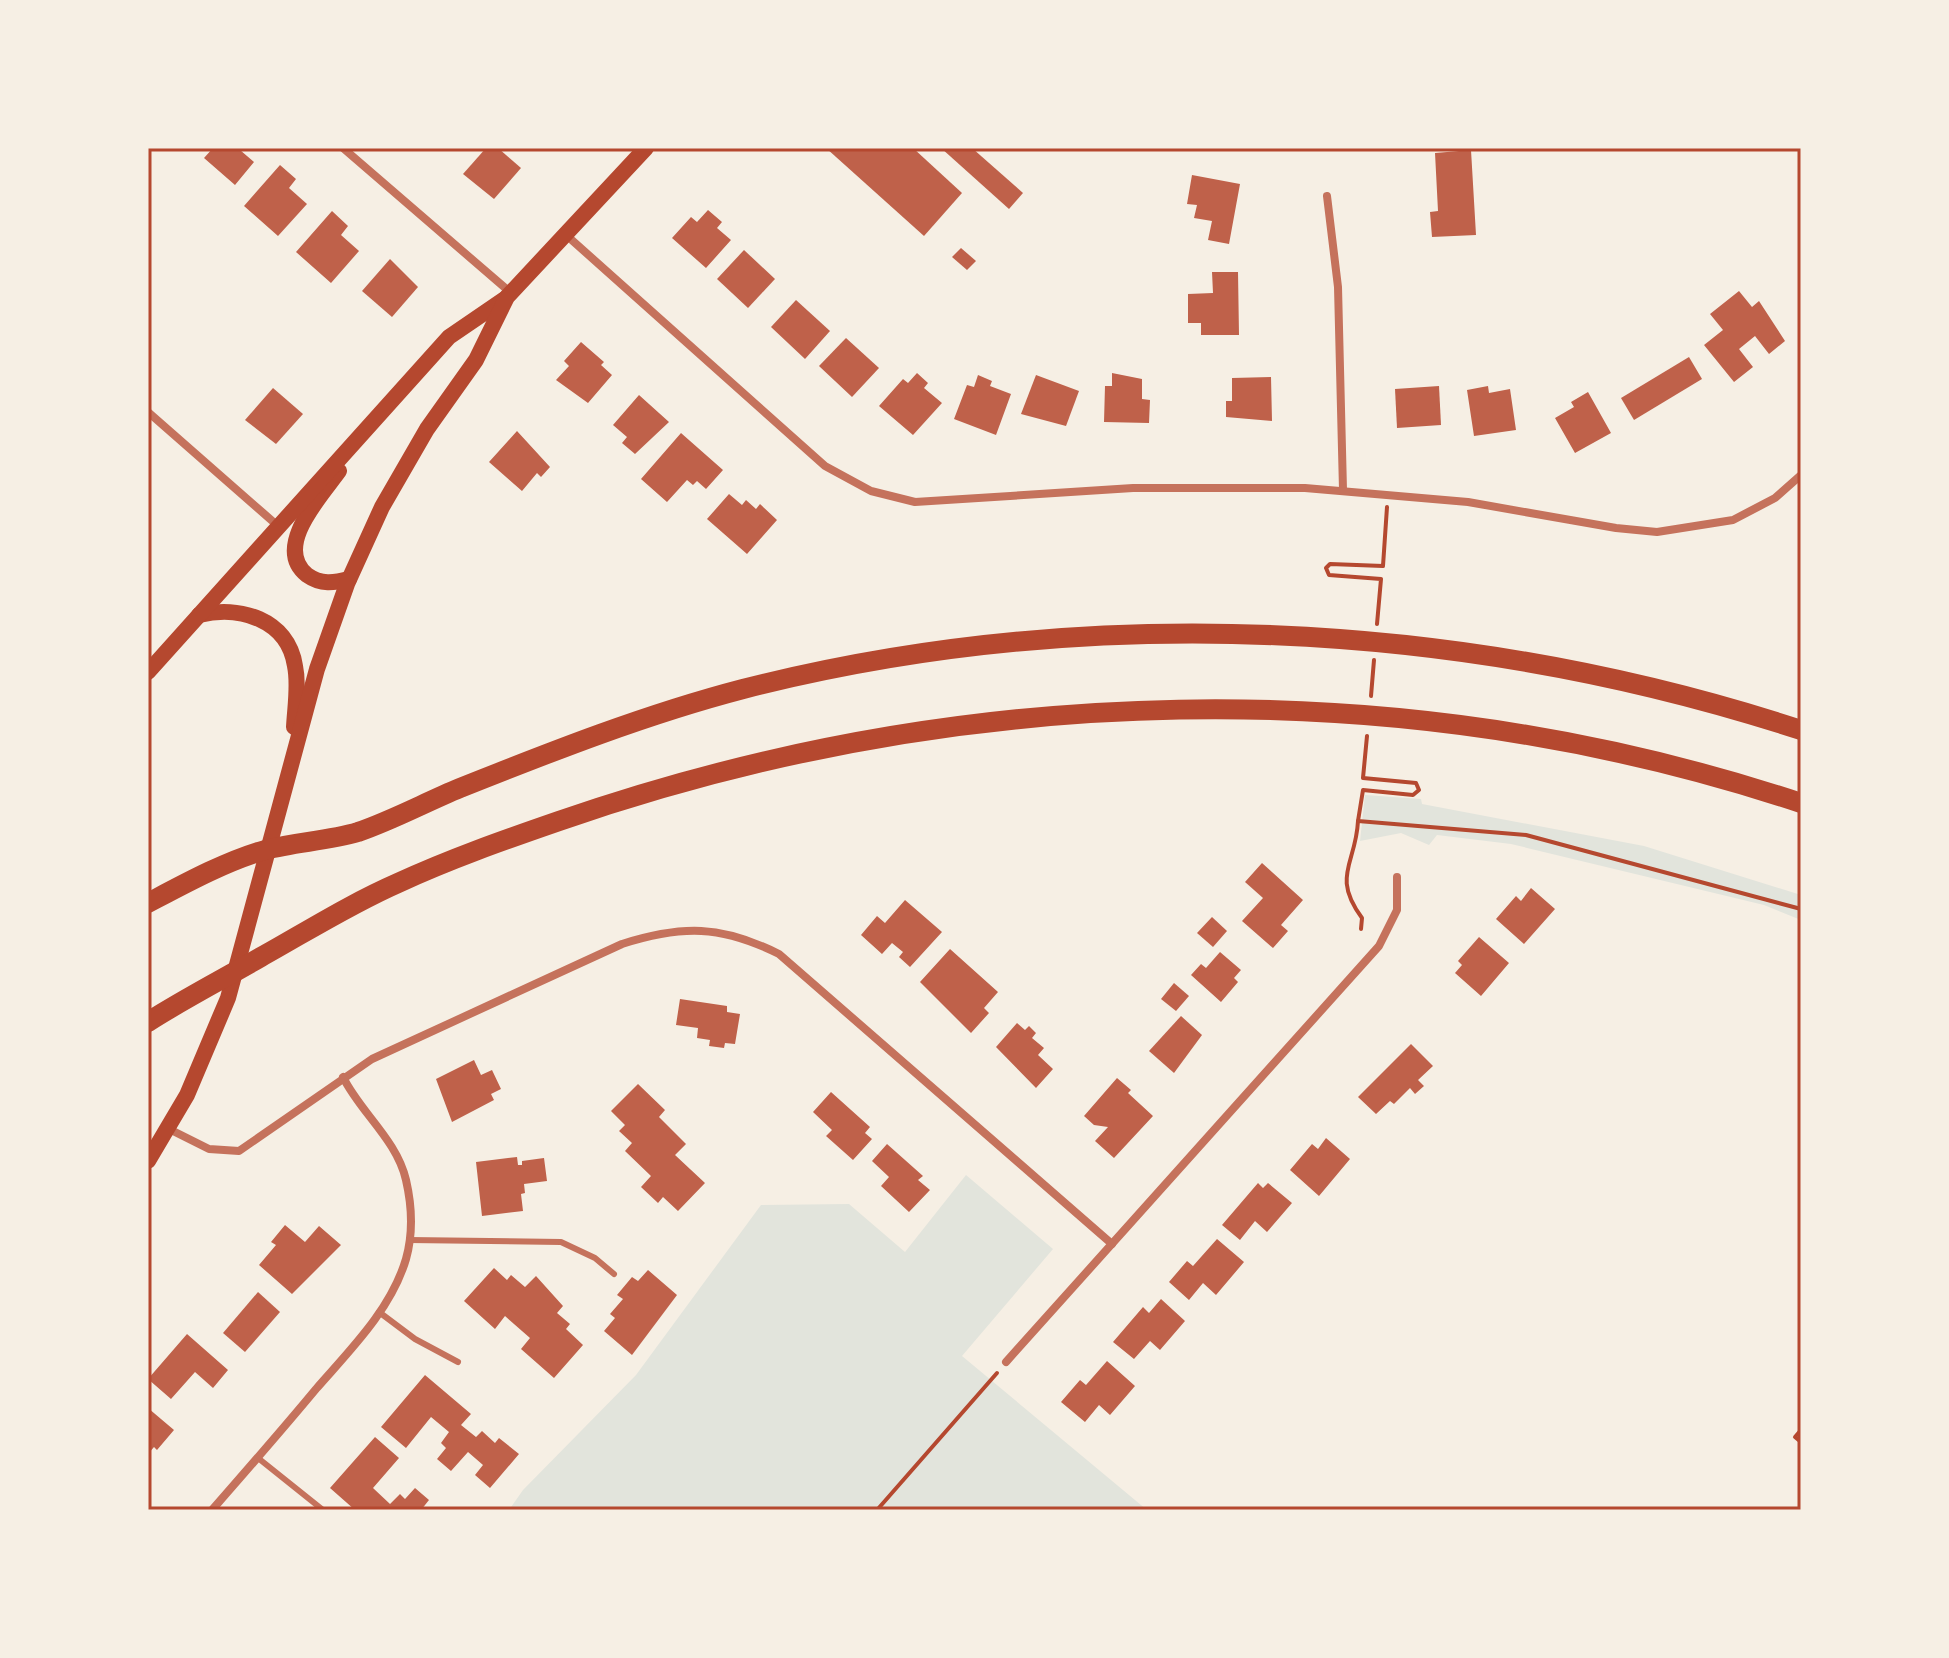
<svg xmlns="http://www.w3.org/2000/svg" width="1949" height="1658" font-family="Jost,sans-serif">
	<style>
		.green { fill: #e2e4dc }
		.building { fill: #bf614a }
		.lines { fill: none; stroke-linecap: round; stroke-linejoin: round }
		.path { stroke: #b5482f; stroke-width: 4 }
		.service { stroke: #c5725c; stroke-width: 6 }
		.minor { stroke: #c5725c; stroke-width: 8 }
		.secondary { stroke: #b5482f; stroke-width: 16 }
		.motorway { stroke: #b5482f; stroke-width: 20 }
		.neatline { fill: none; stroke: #b5482f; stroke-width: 3 }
	</style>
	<rect width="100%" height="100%" fill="#f6efe4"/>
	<g class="green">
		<path d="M1365,795L1421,799L1422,804L1644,846L1801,895V920L1764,905L1511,844L1437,835L1429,845L1401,833L1360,841Z"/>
		<path d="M966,1175L1053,1249L962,1356L1147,1510H509L523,1490L636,1375L761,1205L849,1204L905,1252Z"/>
	</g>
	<g class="building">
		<path d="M213,148H242L240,150L254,162L235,185L204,158Z"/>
		<path d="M486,148H498L521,168L494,199L463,174Z"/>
		<path d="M826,148H913L962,193L924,236Z"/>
		<path d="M941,148H972L1023,193L1009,209Z"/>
		<path d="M1471,150L1476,235L1432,237L1430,212L1438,211L1435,153Z"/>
		<path d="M280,165L296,179L289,188L307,204L278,236L244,206Z"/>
		<path d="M1192,175L1240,184L1229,244L1208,240L1212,221L1194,218L1197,205L1187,204Z"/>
		<path d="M708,210L722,222L717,228L731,240L706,268L672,238L691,217L697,222Z"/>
		<path d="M332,211L348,226L341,235L359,251L331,283L296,252Z"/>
		<path d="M961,248L976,261L967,270L952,257Z"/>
		<path d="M744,250L775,279L748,308L717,279Z"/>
		<path d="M390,259L418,287L392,317L362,291Z"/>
		<path d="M1212,272H1238L1239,335H1201V323H1188V294L1213,293Z"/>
		<path d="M1739,291L1752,307L1759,301L1785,341L1769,354L1755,336L1739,349L1753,367L1734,382L1704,345L1723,330L1710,314Z"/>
		<path d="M796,300L830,331L805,359L771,327Z"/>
		<path d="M846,338L879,368L852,397L819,366Z"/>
		<path d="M581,342L604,362L601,365L612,375L588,403L556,380L569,366L564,361Z"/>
		<path d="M1689,357L1702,379L1634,420L1621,398Z"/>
		<path d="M917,373L928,383L924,388L942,403L913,435L879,406L903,379L908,383Z"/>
		<path d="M1112,373L1142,379V399L1150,400L1149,423L1104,422L1105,386H1112Z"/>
		<path d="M978,375L992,381L990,386L1011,394L996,435L954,419L967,385L974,387Z"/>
		<path d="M1036,375L1079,391L1066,426L1021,414Z"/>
		<path d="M1271,377L1272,421L1226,417V401H1232V378Z"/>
		<path d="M1439,386L1441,425L1397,428L1395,389Z"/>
		<path d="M1488,386L1489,393L1510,389L1516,430L1474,436L1467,390Z"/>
		<path d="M273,388L303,414L276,444L245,420Z"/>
		<path d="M1588,392L1611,433L1575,453L1555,418L1574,407L1571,402Z"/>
		<path d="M639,395L669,422L635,454L622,443L627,437L613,425Z"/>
		<path d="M517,431L550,467L541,477L537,473L522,491L489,462Z"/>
		<path d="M681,433L723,470L706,489L697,481L693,485L687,480L667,502L641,479Z"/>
		<path d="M729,494L742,505L746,500L756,509L760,504L777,520L747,554L707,519Z"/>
		<path d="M1262,863L1303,900L1281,925L1288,931L1273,948L1242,921L1263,898L1245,882Z"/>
		<path d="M1531,888L1555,909L1524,944L1496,919L1516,896L1521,901Z"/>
		<path d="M905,900L942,932L910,967L899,957L903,952L892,943L882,954L861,935L877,916L885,923Z"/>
		<path d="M1212,917L1227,931L1213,947L1197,933Z"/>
		<path d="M1479,937L1509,963L1481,996L1455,973L1462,965L1458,961Z"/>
		<path d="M950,949L998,992L984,1008L989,1013L971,1033L920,982Z"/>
		<path d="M1220,952L1241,970L1234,978L1238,982L1221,1002L1191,975L1201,964L1206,968Z"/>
		<path d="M1174,983L1189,996L1176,1011L1161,999Z"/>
		<path d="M680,999L727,1006V1012L740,1014L735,1044L725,1043L724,1048L709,1046L710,1040L697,1038L698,1028L676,1025Z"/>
		<path d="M1181,1016L1202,1035L1174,1073L1149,1051Z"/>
		<path d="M1017,1023L1025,1030L1029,1026L1036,1033L1032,1038L1044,1048L1038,1055L1053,1069L1036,1088L996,1047Z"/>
		<path d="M1411,1044L1433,1066L1418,1080L1424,1086L1415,1094L1410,1088L1394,1104L1390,1101L1376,1114L1358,1097Z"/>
		<path d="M474,1060L481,1075L492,1070L501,1089L491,1094L494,1100L452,1122L436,1079Z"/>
		<path d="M1117,1078L1131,1090L1128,1093L1153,1116L1114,1158L1095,1141L1108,1127L1094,1125L1084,1116Z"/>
		<path d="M638,1084L665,1110L659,1117L686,1144L675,1155L705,1183L678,1211L663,1197L658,1203L641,1187L651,1176L625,1151L632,1143L619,1131L625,1125L611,1111Z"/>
		<path d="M831,1092L870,1127L865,1133L872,1139L853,1160L826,1136L832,1130L813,1112Z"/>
		<path d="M1326,1138L1350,1159L1319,1196L1290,1170L1312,1144L1318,1149Z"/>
		<path d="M887,1144L923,1176L918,1180L930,1190L909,1212L881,1186L889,1177L872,1161Z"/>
		<path d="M517,1157L518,1165H522V1161L544,1158L547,1181L524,1184L525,1193L521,1194L523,1211L482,1216L476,1162Z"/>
		<path d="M1258,1183L1263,1188L1268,1183L1292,1203L1267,1232L1255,1221L1240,1240L1222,1225Z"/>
		<path d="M285,1225L305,1242L319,1226L341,1245L292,1294L259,1265L276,1245L271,1242Z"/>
		<path d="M1217,1239L1244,1262L1216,1295L1203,1283L1189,1300L1169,1282L1187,1261L1193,1266Z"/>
		<path d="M494,1268L507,1280L511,1275L525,1287L536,1276L563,1306L557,1313L570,1324L566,1329L583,1345L554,1378L521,1349L530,1338L505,1316L495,1329L464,1301Z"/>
		<path d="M648,1270L677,1295L632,1355L604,1331L615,1318L610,1314L623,1299L617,1295L632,1277L638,1281Z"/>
		<path d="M258,1292L280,1312L245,1352L223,1333Z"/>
		<path d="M1161,1299L1185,1321L1160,1350L1150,1341L1134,1359L1113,1342L1143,1307L1149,1313Z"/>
		<path d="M187,1334L228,1370L213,1388L195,1372L171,1399L148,1379Z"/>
		<path d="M1107,1361L1135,1386L1110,1415L1099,1405L1085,1422L1061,1402L1080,1380L1086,1385Z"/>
		<path d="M425,1375L471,1414L461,1425L476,1437L482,1431L495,1443L499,1438L519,1454L490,1488L475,1475L483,1465L468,1452L451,1471L437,1459L446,1448L441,1443L449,1432L431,1417L406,1448L381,1427Z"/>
		<path d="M148,1408L174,1430L157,1450L154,1447L148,1454Z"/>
		<path d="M375,1437L399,1458L373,1488L390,1504L400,1494L405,1499L415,1488L429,1500L421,1510H355L330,1488Z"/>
	</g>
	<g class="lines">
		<g class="path">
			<path d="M1377,624L1381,579L1329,575L1326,568L1330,564L1383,566L1387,507"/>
			<path d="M1371,696L1374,660"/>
			<path d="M1367,736L1363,778L1416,783L1419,790L1413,795L1363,790L1358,821L1526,835L1801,909"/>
			<path d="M1358,821C1356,864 1331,876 1362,918L1361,929"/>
			<path d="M1801,1430L1795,1437L1801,1442"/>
			<path d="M877,1510L997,1373"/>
		</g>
		<g class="service">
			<path d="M409,1240L561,1242L595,1258L614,1274"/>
			<path d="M379,1312L415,1339L458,1362"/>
			<path d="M258,1458L323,1510"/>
		</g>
		<g class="minor">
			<path d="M343,148L511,293"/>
			<path d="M1327,196L1338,287L1343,490"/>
			<path d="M565,234L825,466L871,491L915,502L1133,488H1305L1468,502L1616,528L1657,532L1733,520L1775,498L1801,475"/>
			<path d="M148,412L278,526"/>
			<path d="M169,1129L209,1149L239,1151L372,1059L622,944C682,925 721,925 779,954L1112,1244"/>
			<path d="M1006,1362L1379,946L1397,910V877"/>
			<path d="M212,1510C247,1470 282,1430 316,1389C349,1351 391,1310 406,1259C413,1234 412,1206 406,1180C397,1140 360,1112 343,1077"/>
		</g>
		<g class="secondary">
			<path d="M339,471C322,495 272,547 307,575C321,585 334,583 349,579"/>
			<path d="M199,615C239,605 288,619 295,666C299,685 295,707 294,727"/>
			<path d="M148,672L449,337L506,298"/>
			<path d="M148,1161L187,1095L228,998L317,669L347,584L382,507L427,429L476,360L507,297L646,148"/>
		</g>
		<g class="motorway">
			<path d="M148,903C184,884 226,861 265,850C295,842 328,841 358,832C393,820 426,802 460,788C553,751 647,714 743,689C1088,601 1464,620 1801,730"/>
			<path d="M148,1022C184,999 223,979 261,957C306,932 350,904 398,883C450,859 504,840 559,821C960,682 1397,669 1801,803"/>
		</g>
	</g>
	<rect width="1949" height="1658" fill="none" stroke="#f6efe4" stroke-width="300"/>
	<rect x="150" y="150" width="1649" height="1358" class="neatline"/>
</svg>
